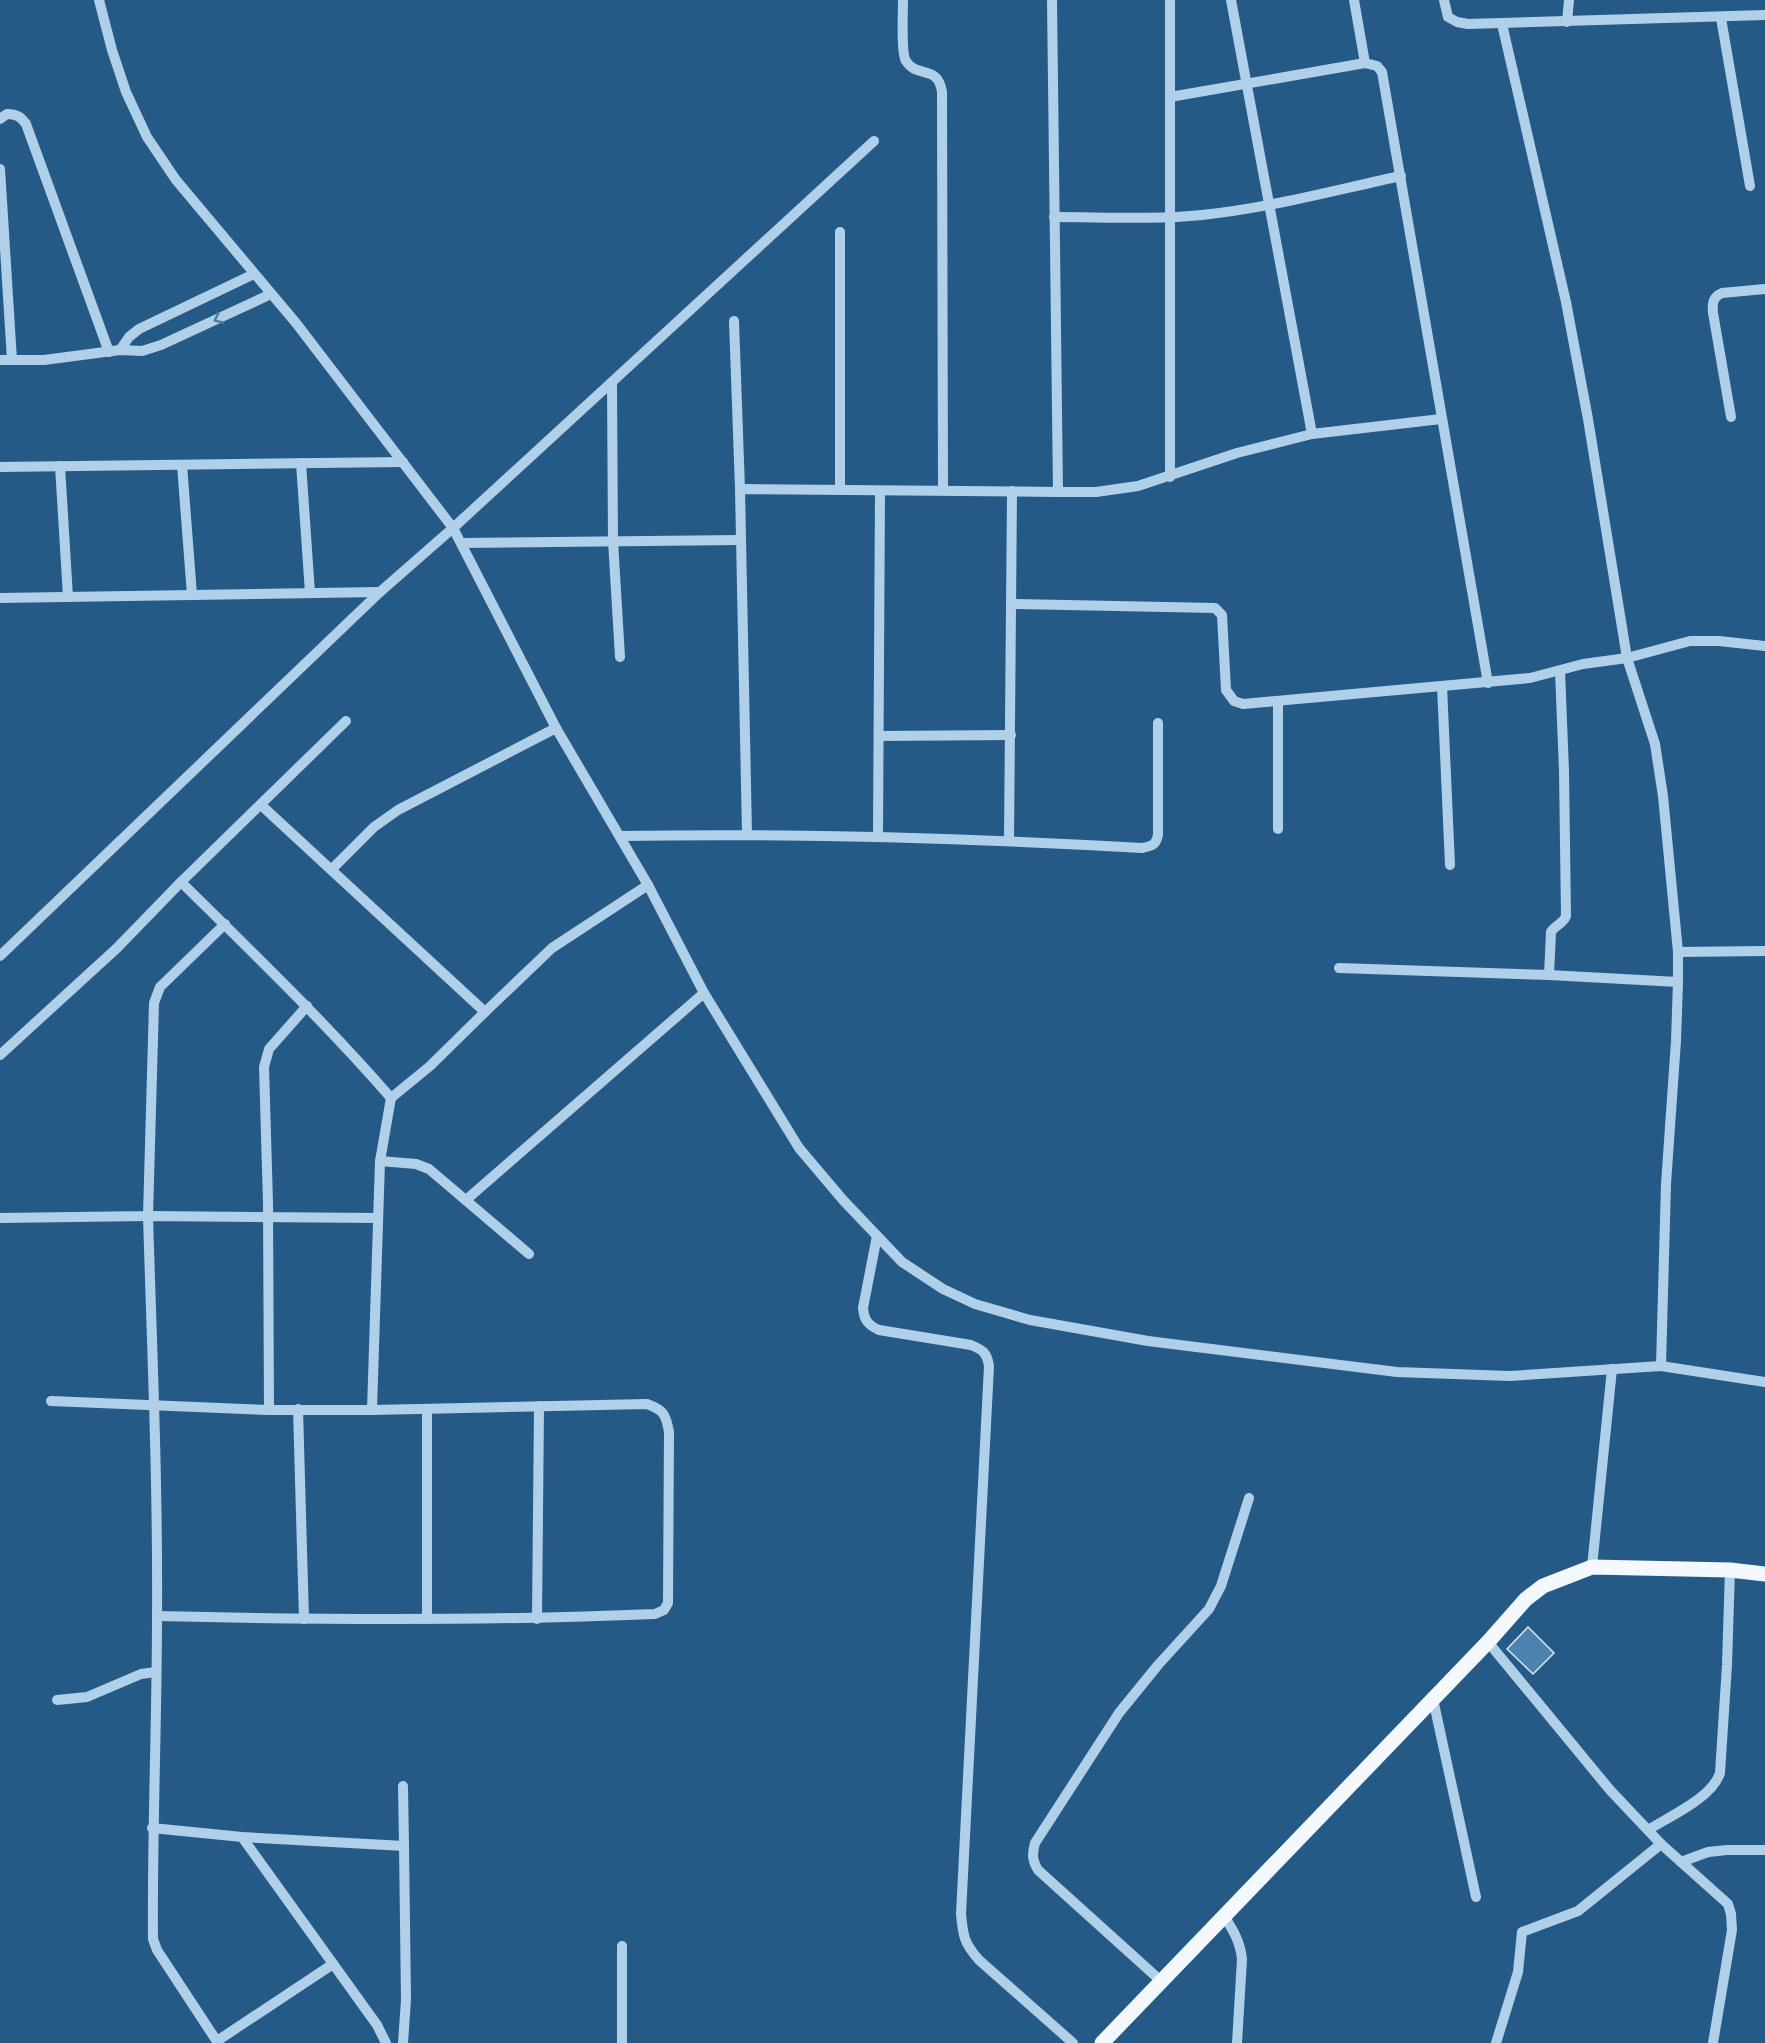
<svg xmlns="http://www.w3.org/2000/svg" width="1765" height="2043" font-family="'Open Sans',sans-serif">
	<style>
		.building { fill: #4d84af; stroke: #d4e8f7; stroke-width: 1.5 }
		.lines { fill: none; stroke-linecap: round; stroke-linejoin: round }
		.minor { stroke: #b0d0e9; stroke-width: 10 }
		.major { stroke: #f3f9fe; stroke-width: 15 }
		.oneway { stroke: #4f7da4 }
	</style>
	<rect width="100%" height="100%" fill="#255a87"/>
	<path class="building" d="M1528,1627L1554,1653L1533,1674L1507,1649Z"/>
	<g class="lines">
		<g class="minor">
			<path d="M99,0L112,50L126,92L147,137L176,180L296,323L453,528L556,728L648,885L704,993L799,1148L843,1200L902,1262L943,1289L975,1304L1030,1320L1148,1341L1397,1372L1510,1376L1661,1366L1765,1382"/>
			<path d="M903,0C903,11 901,54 906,61C917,79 938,64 942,92L943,490"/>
			<path d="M1170,0V477"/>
			<path d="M1231,0L1312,434"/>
			<path d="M1354,0L1365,63"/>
			<path d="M1444,0L1448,17L1457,22L1468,24L1765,15"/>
			<path d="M1721,18L1750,186"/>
			<path d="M1567,22L1569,0"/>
			<path d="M1502,24L1566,302L1588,419L1627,658L1655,744L1663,796L1678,952V982L1676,1041L1666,1184L1661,1366"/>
			<path d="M1170,97L1365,63L1377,66L1382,72L1488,683"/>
			<path d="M0,119L7,114C17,114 21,117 26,124L109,352"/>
			<path d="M0,169L12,360"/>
			<path d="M1054,217C1103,217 1153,220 1202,215C1269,208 1335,190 1401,176"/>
			<path d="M840,232V490"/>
			<path d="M734,321L740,489"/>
			<path d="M120,350L129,337L139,329L254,274"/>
			<path d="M0,360H44L120,350L142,351L161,345L271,294"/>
			<path d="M612,382L613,541L620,657"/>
			<path d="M1731,417L1713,313C1712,303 1713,297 1722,293L1765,289"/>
			<path d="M301,463L310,593"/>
			<path d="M182,465L192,595"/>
			<path d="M60,466L68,597"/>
			<path d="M0,467L403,462"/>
			<path d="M1058,492H1096L1138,486L1237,453L1312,434L1441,419"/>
			<path d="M462,543L740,540"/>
			<path d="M0,598L380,592"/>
			<path d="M1012,604L1215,608L1222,615L1226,690L1234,701L1243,704L1530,678L1583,664L1627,658L1690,641H1719L1765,646"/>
			<path d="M1442,686L1450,865"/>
			<path d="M1278,701V829"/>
			<path d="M879,736L1011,735"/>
			<path d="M747,834L740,489L1058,492L1052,0"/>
			<path d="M878,835L880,491"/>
			<path d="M620,836C794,833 968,838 1142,848C1152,846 1156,845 1158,835V723"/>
			<path d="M1009,840L1012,491"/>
			<path d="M332,869L374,827L398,810L556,728"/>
			<path d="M181,882C253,953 325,1022 391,1098"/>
			<path d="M1678,952L1765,951"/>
			<path d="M0,956L380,592L453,528L874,141"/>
			<path d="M1339,968L1549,975L1678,982"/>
			<path d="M1549,975L1551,932C1555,925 1563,924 1566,916L1564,771L1560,671"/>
			<path d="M485,1012L552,948L648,885"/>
			<path d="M0,1055L117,948L181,882L346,721"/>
			<path d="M380,1161L416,1164L429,1169L529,1254"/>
			<path d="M466,1200L704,993"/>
			<path d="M0,1218L148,1216L154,1003L160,987L225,924"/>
			<path d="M877,1236L863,1308C864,1320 868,1325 879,1330L971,1345C983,1350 987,1353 989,1366L961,1914C963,1936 964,1943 979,1960L1073,2043"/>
			<path d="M51,1401L269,1410H372L380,1161L391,1098L430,1066L485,1012L261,805"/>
			<path d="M298,1409L304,1619"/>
			<path d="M269,1410L268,1203L264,1067L269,1049L307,1006"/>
			<path d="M1592,1567L1612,1369"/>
			<path d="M157,1616C323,1620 489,1621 655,1614L664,1610L668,1603L669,1432C666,1415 664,1410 647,1404L372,1410"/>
			<path d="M427,1619V1409"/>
			<path d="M537,1619L539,1406"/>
			<path d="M1488,1642L1610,1790L1661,1844L1728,1904L1731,1914L1732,1930L1713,2043"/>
			<path d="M1433,1699L1476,1897"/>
			<path d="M57,1700L87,1697L141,1674L156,1672"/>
			<path d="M403,1786L404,1846"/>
			<path d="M152,1828L242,1837L404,1846L406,2000L403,2043"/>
			<path d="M1648,1830C1670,1816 1712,1798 1720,1773L1727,1665L1730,1570"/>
			<path d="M242,1837L377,2025L386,2043"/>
			<path d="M1681,1862L1708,1852L1727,1850H1765"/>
			<path d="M1224,1916C1233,1930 1240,1941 1242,1959L1237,2043"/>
			<path d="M1161,1981L1038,1870C1032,1860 1032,1854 1035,1843L1119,1713L1158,1665L1209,1609L1221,1586L1249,1498"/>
			<path d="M217,2041L333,1964"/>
			<path d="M218,2043L157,1950L153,1939C152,1831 157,1724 157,1616C158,1483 152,1349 148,1216L378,1218"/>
			<path d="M622,2043V1946"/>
			<path d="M1496,2043L1518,1972L1522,1932L1578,1911L1661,1844"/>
		</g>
		<path class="major" d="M1102,2043L1488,1642L1526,1599L1543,1586L1592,1567L1730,1570L1765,1574"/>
	</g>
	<defs><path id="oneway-chevron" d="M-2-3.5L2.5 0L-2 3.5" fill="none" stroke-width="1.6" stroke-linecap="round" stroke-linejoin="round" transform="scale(1.5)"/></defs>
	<use class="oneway" href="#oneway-chevron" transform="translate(218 319) rotate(155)"/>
</svg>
